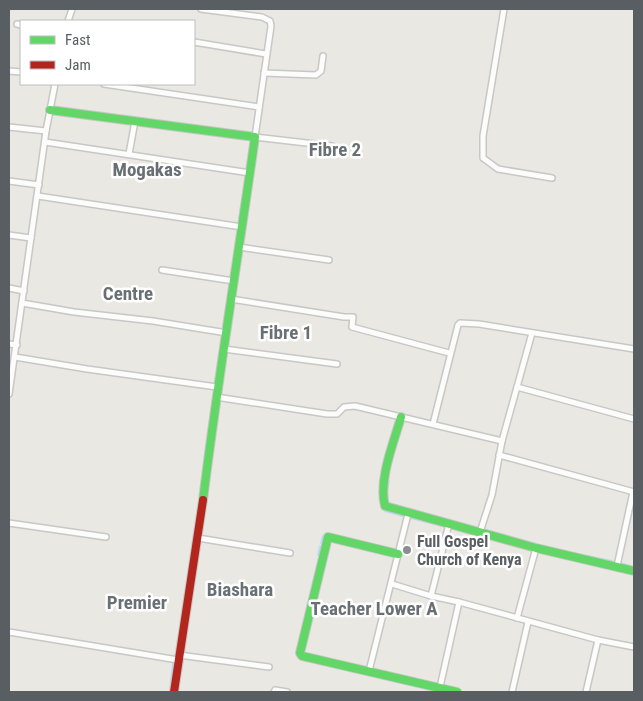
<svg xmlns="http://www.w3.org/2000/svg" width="643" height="701" font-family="'Roboto Condensed',sans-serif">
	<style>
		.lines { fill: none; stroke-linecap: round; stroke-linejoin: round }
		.stream { stroke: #b4e1f6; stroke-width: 2 }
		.street-casing { stroke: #c7c7c7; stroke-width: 8 }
		.fast-casing { stroke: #c7c7c6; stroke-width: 10 }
		.jam-casing { stroke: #c7c7c6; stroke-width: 10 }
		.street { stroke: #fcfcfb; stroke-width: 5 }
		.fast { stroke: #63d668; stroke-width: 8 }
		.jam { stroke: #b3261e; stroke-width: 8 }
		.poi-dot { fill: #8b8e8f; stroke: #fff; stroke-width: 2 }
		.labels { text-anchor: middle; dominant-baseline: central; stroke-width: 5; stroke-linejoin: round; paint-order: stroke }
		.poi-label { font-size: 16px; font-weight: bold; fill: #585e62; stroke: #fff; text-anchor: start }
		.quarter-label { font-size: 19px; font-weight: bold; fill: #697074; stroke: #fff }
	</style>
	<rect width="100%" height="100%" fill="#eae8e2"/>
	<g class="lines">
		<g class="stream">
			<path d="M387,490L389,481"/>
			<path d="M381,507L385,511L403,516"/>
			<path d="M408,523L411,518L435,524"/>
			<path d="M321,543L323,536"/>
			<path d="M318,555L320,546"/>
			<path d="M587,556L612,561"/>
			<path d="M620,563L630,566"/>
			<path d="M389,599L392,590"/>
			<path d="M170,692L173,662"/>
		</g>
		<g class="street-casing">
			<g id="street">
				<path d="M201,9L262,17L270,21L271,26L255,137L332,146"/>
				<path d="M504,9L483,136V158L498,169L552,178"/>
				<path d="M68,21L72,9"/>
				<path d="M17,24L21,25"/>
				<path d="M194,42L266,54"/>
				<path d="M9,71L21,72"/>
				<path d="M264,73L316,75L321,71L323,56"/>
				<path d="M104,84L259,107"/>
				<path d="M9,127L46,131"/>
				<path d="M45,142L250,173"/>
				<path d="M129,154L135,121"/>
				<path d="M9,181L39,185"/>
				<path d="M38,196L242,227"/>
				<path d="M9,235L31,238"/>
				<path d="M239,247L329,260"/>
				<path d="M162,270L234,281"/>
				<path d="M9,288L24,291"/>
				<path d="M231,299L344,317H353L352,327L449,353"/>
				<path d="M22,303L74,312L153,321L227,333"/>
				<path d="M9,344L17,345"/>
				<path d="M224,349L337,364"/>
				<path d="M15,357L87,369L217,387"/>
				<path d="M517,387L634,419"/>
				<path d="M9,394L46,131L55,84"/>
				<path d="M216,397L327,414H337L344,407L355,406L502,441"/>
				<path d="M433,424L458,325L460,323L479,324L634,349"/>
				<path d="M499,455L634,492"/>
				<path d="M9,523L106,537"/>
				<path d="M480,532L492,495L502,441L532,333"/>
				<path d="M198,538L290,553"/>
				<path d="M617,566L633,492"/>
				<path d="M392,584L431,596L459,602L598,640L634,647"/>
				<path d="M431,596L449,524"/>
				<path d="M517,618L536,548"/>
				<path d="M9,632L178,660"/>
				<path d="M179,655L269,667"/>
				<path d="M369,671L408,514"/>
				<path d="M440,687L459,602"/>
				<path d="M274,692L275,690L287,692"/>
				<path d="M512,692L528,622"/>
				<path d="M586,692L598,640"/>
			</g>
		</g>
		<g class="fast-casing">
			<g id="fast">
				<path d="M50,110L255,137C238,258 218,378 203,500"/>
				<path d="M401,417C394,442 378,480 385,506L536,548L634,571"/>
				<path d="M398,554L328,537L300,653L302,656L457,692"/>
			</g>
		</g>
		<g class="jam-casing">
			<path id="jam" d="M174,692L203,500"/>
		</g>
		<use href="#street" class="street"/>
		<use href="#fast" class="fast"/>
		<use href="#jam" class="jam"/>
	</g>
	<circle class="poi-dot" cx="407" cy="550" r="5"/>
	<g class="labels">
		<g class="poi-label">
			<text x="417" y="541">Full Gospel<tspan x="417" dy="18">Church of Kenya</tspan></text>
		</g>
		<g class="quarter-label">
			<text x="335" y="149">Fibre 2</text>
			<text x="147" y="169">Mogakas</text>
			<text x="128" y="293">Centre</text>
			<text x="286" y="332">Fibre 1</text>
			<text x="240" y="589">Biashara</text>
			<text x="137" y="602">Premier</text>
			<text x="374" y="608">Teacher Lower A</text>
		</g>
	</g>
	<rect width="643" height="701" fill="none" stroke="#585e62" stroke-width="20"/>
	<rect x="20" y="20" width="175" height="65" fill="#ffffff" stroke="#bcbfc0"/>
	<rect x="30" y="36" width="25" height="8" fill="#63d668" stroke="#bcbfc0"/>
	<text x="65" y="45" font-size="15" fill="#585e62">Fast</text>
	<rect x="30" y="61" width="25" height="8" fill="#b3261e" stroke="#bcbfc0"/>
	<text x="65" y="70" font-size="15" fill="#585e62">Jam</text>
</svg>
